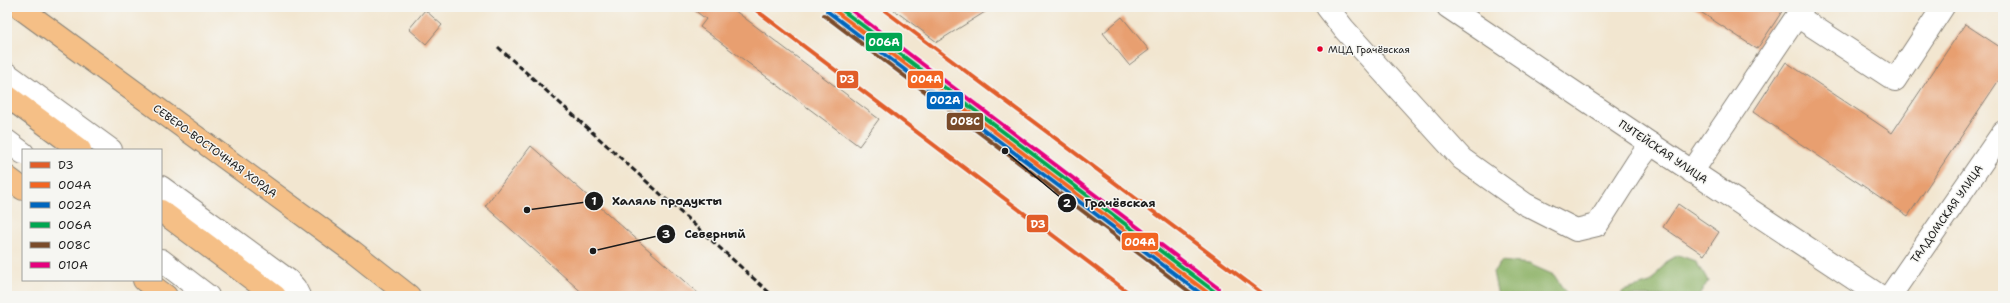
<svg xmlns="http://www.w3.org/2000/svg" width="2010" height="303" font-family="'Shantell Sans',sans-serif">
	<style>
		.forest { fill: #8eb267; stroke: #556742 }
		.building { fill: #e89f70 }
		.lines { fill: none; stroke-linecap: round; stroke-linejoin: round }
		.minor-casing { stroke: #878176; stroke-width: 24 }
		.major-casing { stroke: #878176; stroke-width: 24 }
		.minor { stroke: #fff; stroke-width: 22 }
		.major { stroke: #f5bf86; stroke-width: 22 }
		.rail { stroke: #1c1c1c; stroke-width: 3; stroke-dasharray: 6 3; stroke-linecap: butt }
		.rail-1-casing { stroke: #f6f6f2; stroke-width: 7 }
		.rail-2-casing { stroke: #f6f6f2; stroke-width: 7 }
		.rail-3-casing { stroke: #f6f6f2; stroke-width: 7 }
		.rail-4-casing { stroke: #f6f6f2; stroke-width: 7 }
		.rail-5-casing { stroke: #f6f6f2; stroke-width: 7 }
		.rail-6-casing { stroke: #f6f6f2; stroke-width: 7 }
		.rail-1 { stroke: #e15d29; stroke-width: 4 }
		.rail-2 { stroke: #f26522; stroke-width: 4 }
		.rail-3 { stroke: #0065bd; stroke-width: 4 }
		.rail-4 { stroke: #00a651; stroke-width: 4 }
		.rail-5 { stroke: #7a4b2a; stroke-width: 4 }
		.rail-6 { stroke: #e5007d; stroke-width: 4 }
		.bus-dot { fill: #e4002b; stroke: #f6f6f2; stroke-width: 1.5 }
		.labels { text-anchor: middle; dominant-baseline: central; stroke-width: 3; stroke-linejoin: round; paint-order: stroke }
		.bus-label { font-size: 10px; fill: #1c1c1c; stroke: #f6f6f2; text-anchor: start }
		.street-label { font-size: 11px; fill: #1c1c1c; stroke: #f6f6f2 }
		.leader { fill: none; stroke: #1c1c1c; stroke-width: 1.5 }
		.callout-dot { fill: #1c1c1c; stroke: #f6f6f2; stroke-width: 1.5 }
		.mark-label { font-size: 12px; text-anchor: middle; font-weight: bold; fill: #fff }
		.callout-label { font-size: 12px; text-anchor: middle; font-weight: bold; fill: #1c1c1c; stroke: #f6f6f2; stroke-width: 3; stroke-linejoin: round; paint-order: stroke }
		.line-badge { stroke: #f6f6f2; stroke-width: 1.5 }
		.badge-label { font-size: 11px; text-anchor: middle; font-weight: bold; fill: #fff }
	</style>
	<rect width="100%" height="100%" fill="#f6f6f2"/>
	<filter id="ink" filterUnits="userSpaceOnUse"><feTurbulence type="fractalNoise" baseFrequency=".025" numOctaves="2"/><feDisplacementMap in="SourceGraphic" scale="8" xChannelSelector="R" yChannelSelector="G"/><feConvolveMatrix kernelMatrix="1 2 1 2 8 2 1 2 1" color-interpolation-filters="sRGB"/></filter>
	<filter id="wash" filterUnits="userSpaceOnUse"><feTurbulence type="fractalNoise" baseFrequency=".012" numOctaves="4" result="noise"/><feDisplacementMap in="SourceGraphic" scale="16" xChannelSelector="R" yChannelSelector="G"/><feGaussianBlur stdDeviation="0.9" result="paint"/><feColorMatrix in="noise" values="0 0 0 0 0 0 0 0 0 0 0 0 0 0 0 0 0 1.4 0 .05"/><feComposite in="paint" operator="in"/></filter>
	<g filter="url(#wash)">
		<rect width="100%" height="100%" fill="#f2e6d0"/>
		<g class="forest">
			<path d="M1678,255L1695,261L1708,281L1699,296H1620L1623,291L1650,283L1666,262Z"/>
			<path d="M1502,261L1529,264L1554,275L1568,296H1498L1493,272Z"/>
		</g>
		<g id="blocks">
			<g class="building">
				<path d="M690,7H730L879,119L859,146L700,27L706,19Z"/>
				<path d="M890,7H993L937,42Z"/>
				<path d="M1693,7H1785L1757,49Z"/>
				<path d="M425,10L442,25L426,44L409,29Z"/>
				<path d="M1122,17L1149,50L1129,65L1103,33Z"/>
				<path d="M1965,24L2003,49V74L1908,216L1753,112L1786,62L1892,133Z"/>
				<path d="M531,146L701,296H586L485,206Z"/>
				<path d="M1678,204L1719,232L1704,255L1663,227Z"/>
			</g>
		</g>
	</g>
	<g filter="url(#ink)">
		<use href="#blocks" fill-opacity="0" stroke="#878176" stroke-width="1"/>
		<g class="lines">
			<g class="minor-casing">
				<g id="minor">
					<path d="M1327,7L1344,29L1462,159L1525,204L1576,230L1597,225L1638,161L1651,144"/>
					<path d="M1448,7L1651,144L1880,296"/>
					<path d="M1797,16L1895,80L1943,7"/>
					<path d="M7,74L111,150"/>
					<path d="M7,141L23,153"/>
					<path d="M1692,172L1803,7"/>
					<path d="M161,187L288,280L295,288L299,296"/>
					<path d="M161,260L208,296"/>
					<path d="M1890,296L2003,132"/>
				</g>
			</g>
			<g class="major-casing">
				<g id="major">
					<path d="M19,7L352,251L409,296"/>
					<path d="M7,96L80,150"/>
					<path d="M7,177L23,189"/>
					<path d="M161,211L275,296"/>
					<path d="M144,280L166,296"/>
				</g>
			</g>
			<use href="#minor" class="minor"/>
			<use href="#major" class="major"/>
			<path class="rail" d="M498,47L773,296"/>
			<g class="rail-1-casing">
				<g id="rail-1">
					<path d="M752,7L1133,296"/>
					<path d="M880,7L1266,296"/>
				</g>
			</g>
			<g class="rail-2-casing">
				<path id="rail-2" d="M830,7L1212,296"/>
			</g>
			<g class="rail-3-casing">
				<path id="rail-3" d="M827,11L1204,296"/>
			</g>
			<g class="rail-4-casing">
				<path id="rail-4" d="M838,7L1215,292"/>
			</g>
			<g class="rail-5-casing">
				<path id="rail-5" d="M824,15L1195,296"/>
			</g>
			<g class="rail-6-casing">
				<path id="rail-6" d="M847,7L1218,288"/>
			</g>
			<use href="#rail-1" class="rail-1"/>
			<use href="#rail-2" class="rail-2"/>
			<use href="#rail-3" class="rail-3"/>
			<use href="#rail-4" class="rail-4"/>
			<use href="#rail-5" class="rail-5"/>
			<use href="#rail-6" class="rail-6"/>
		</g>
	</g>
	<circle class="bus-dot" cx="1320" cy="49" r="3.5"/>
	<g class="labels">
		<g class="bus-label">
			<text x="1328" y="49">МЦД Грачёвская</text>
		</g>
		<g class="street-label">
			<text transform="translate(215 151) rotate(36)">СЕВЕРО-ВОСТОЧНАЯ ХОРДА</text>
			<text transform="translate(1663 152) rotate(34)">ПУТЕЙСКАЯ УЛИЦА</text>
			<text transform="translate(1947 214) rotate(-55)">ТАЛДОМСКАЯ УЛИЦА</text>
		</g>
	</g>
	<path class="leader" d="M527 210L594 201M1005 151L1067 203M593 251L666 234"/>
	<g class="callout-dot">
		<circle cx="527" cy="210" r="4"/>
		<circle cx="1005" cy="151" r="4"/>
		<circle cx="593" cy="251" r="4"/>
		<circle cx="594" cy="201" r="10"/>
		<circle cx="1067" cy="203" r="10"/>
		<circle cx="666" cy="234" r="10"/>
	</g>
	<g class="mark-label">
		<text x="594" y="205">1</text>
		<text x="1067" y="207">2</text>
		<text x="666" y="238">3</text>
	</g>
	<g class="callout-label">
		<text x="667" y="205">Халяль продукты</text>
		<text x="1120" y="207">Грачёвская</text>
		<text x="715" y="238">Северный</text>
	</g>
	<g class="line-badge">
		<rect x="865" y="32" width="38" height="20" rx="4" fill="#00a651"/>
		<rect x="836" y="70" width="23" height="19" rx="4" fill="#e15d29"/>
		<rect x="907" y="70" width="37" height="19" rx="4" fill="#f26522"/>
		<rect x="926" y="91" width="38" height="19" rx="4" fill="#0065bd"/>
		<rect x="946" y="112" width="38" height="19" rx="4" fill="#7a4b2a"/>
		<rect x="1026" y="214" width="23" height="19" rx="4" fill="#e15d29"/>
		<rect x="1121" y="232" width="38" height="19" rx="4" fill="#f26522"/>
	</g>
	<g class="badge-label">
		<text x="884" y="46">006А</text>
		<text x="847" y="83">D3</text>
		<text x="926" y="83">004А</text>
		<text x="945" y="104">002А</text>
		<text x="965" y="125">008С</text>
		<text x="1038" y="228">D3</text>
		<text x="1140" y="246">004А</text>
	</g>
	<rect width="2010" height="303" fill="none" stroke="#f6f6f2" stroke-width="24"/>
	<rect x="22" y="149" width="140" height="132" fill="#f6f6f2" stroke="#9f9f9c"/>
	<rect x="30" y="162" width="20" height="6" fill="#e15d29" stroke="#9f9f9c"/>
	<text x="58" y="169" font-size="12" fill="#1c1c1c">D3</text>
	<rect x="30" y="182" width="20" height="6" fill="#f26522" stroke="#9f9f9c"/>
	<text x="58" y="189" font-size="12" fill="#1c1c1c">004А</text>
	<rect x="30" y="202" width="20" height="6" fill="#0065bd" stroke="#9f9f9c"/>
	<text x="58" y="209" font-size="12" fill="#1c1c1c">002А</text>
	<rect x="30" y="222" width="20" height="6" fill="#00a651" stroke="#9f9f9c"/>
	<text x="58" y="229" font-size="12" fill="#1c1c1c">006А</text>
	<rect x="30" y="242" width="20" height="6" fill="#7a4b2a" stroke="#9f9f9c"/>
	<text x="58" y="249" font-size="12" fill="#1c1c1c">008С</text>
	<rect x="30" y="262" width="20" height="6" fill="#e5007d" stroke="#9f9f9c"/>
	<text x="58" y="269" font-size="12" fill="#1c1c1c">010А</text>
</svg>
